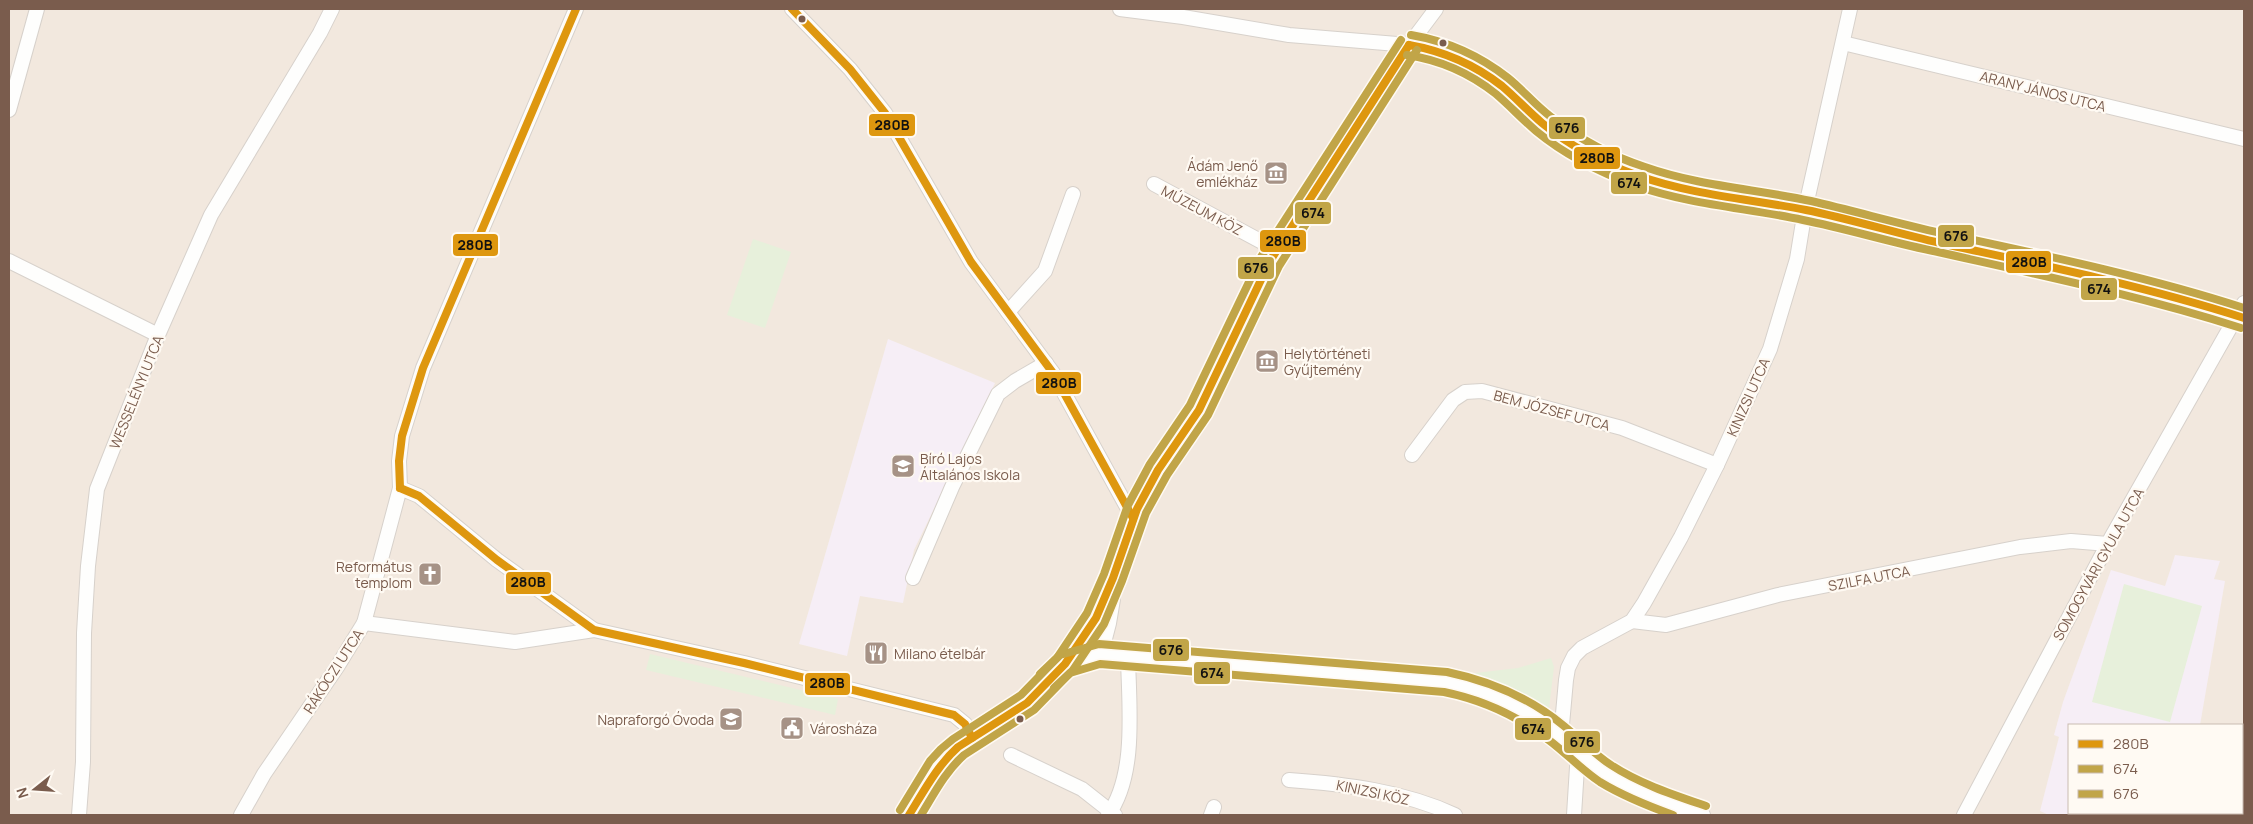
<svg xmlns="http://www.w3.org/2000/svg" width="2253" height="824" font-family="Manrope,sans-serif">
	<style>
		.residential { fill: #f2e8de; fill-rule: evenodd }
		.education { fill: #f6eef6 }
		.green { fill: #e7f0db }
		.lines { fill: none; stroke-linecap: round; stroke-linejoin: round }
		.minor-casing { stroke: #d7d1cb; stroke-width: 16 }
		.tertiary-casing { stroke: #d7d1cb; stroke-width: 20 }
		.minor { stroke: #fefefd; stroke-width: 14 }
		.tertiary { stroke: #fefefd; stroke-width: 18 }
		.bus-1-casing { stroke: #fffaf3; stroke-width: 11 }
		.bus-2-casing { stroke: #fffaf3; stroke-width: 11 }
		.bus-3-casing { stroke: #fffaf3; stroke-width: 11 }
		.bus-1 { stroke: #de970f; stroke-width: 8 }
		.bus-2 { stroke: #c1a548; stroke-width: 8 }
		.bus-3 { stroke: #c1a548; stroke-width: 8 }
		.bus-dot { fill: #7a5c4d; stroke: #fffaf3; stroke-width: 2 }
		.labels { text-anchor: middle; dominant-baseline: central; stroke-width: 4.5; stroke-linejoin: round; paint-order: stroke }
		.street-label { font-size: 14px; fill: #7a5c4d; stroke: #fffaf3 }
		.poi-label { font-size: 14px; fill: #7a5c4d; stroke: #fffaf3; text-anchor: start }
		.line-badge { stroke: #fffaf3; stroke-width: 2 }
		.pale-badge-label { font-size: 14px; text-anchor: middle; font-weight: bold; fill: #111 }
	</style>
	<rect width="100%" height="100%" fill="#f9f5f0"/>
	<path class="residential" d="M9,9H2244V815H9ZM2069,725H2242V813H2069Z"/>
	<g class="education">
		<path d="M888,339L995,383L914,550L903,603L860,596L847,656L799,644Z"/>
		<path d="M2175,555L2220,561L2214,579L2225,581L2200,725H2069V813H2219L2229,815H2049L2040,811L2059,737L2054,735L2063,702L2111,570L2165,586Z"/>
	</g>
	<g class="green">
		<path d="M753,239L791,252L765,328L727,315Z"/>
		<path d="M2124,584L2202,606L2170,722L2092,702Z"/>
		<path d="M650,654L838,699L835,715L646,670Z"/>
		<path d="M1551,658L1554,667L1548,717L1521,700L1485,683L1455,677L1458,675L1518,668Z"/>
	</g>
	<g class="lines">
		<g class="minor-casing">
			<g id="minor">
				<path d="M792,9L850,69L885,113L971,262L1053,373L1133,518"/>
				<path d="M1120,9L1183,17L1289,35L1409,45L1436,9"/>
				<path d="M1843,43L2244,139"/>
				<path d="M9,110L37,9"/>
				<path d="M1154,184L1277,250"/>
				<path d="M9,261L158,335"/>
				<path d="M1008,312L1045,271L1073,194"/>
				<path d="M1412,455L1453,400L1465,392L1482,391L1622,428L1717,465"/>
				<path d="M400,488L419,496L497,560L594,630"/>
				<path d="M913,578L952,487L998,394L1015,381L1046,363"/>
				<path d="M1632,621L1666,625L1778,595L2020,547L2071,541L2108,544"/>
				<path d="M364,623L515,642L594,630L744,663L954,715L965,724L972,738"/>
				<path d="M1099,654L1119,657L1445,682C1488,689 1524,707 1558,734C1573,747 1588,762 1605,773C1631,791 1673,805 1703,815"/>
				<path d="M1561,736L1566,680L1568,668L1574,656L1582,648L1632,621L1644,603L1681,537L1717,465L1770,349L1797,259L1805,210L1850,9"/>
				<path d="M1011,755L1082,789L1115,815"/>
				<path d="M1289,780C1345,784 1403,791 1455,815"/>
				<path d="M79,815L83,762L84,633L88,566L97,489L158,335L211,215L320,33L332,9"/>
				<path d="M241,815L264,774L337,667L364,623L400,488L399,461L402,436L423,368L576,9"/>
				<path d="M1108,815C1137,775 1129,706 1128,658"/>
				<path d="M1211,815L1214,807"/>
				<path d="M1574,815L1577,767L1583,755"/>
				<path d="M1964,815L2111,538L2244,303"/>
			</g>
		</g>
		<g class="tertiary-casing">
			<g id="tertiary">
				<path d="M1065,664L1099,654L1107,623L1111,599"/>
				<path d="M909,815L939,766L948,756L958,747L1027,703L1065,664L1096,618L1113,578L1137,509L1158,470L1199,410L1270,261L1409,45C1440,49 1469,63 1495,81C1512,93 1526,110 1542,123C1570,145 1605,164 1639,176C1692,196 1751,199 1806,210C1851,220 1895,233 1941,243C2043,265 2145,285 2244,318"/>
			</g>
		</g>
		<use href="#minor" class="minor"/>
		<use href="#tertiary" class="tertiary"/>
		<g class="bus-1-casing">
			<g id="bus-1">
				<path d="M792,9L850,69L885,113L971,262L1053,373L1133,518"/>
				<path d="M1409,45C1443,51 1475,65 1502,86C1516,98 1528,111 1542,123C1570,146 1604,164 1639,176C1693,195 1750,199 1806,210C1851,219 1895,233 1940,243C2042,265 2144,286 2244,318"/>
				<path d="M400,488L419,496L497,560L594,630L744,663L954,715L965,724L972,738"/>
				<path d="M400,488L399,461L402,436L423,368L576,9"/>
				<path d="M909,815C924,791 937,766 958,747L1027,703L1065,664L1096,618L1113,578L1137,509L1158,470L1199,410L1270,261L1409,45"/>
			</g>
		</g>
		<g class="bus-2-casing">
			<g id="bus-2">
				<path d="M1407,55C1440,60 1471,74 1496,94C1510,106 1522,119 1536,131C1565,155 1601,173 1637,186C1691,205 1748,208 1803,220C1848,229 1893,243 1938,252C2040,275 2141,296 2241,328"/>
				<path d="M1054,688L1070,673L1100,664L1444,692C1483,700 1518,716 1550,741C1567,754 1582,770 1600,782C1623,796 1648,806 1673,815"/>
				<path d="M921,815C934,794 945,772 964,755L1034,710L1073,670L1104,624L1122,581L1146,513L1167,475L1208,415L1279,266L1417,50"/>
			</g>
		</g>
		<g class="bus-3-casing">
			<g id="bus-3">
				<path d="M1411,35C1446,41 1480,56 1508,78C1523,90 1535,105 1551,117C1579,139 1611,156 1645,167C1699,186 1755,189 1811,201C1854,211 1897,223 1941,233C2043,255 2145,276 2244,308"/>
				<path d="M1040,674L1060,655L1099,644L1447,672C1490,681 1530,698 1564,726C1580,739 1594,754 1611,765C1640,784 1674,795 1706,806"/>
				<path d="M900,810L930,761L941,749L953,739L1021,695L1057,658L1087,613L1104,574L1128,505L1150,464L1190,405L1261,257L1401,40"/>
			</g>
		</g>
		<use href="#bus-1" class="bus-1"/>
		<use href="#bus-2" class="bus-2"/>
		<use href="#bus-3" class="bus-3"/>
	</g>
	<defs>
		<g id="museum-square" transform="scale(1.25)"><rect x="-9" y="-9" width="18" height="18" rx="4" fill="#a69286" stroke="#fffaf3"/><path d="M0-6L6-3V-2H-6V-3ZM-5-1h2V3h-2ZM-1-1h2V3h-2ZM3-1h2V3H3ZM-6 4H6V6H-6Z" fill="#fff"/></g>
		<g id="school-square" transform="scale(1.25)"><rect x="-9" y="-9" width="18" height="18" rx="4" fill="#a69286" stroke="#fffaf3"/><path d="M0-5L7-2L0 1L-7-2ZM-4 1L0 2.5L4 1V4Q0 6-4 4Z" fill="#fff"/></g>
		<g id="church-square" transform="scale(1.25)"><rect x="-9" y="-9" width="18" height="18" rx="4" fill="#a69286" stroke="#fffaf3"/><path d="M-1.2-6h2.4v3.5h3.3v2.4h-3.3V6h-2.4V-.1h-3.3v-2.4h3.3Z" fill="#fff"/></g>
		<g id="restaurant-square" transform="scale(1.25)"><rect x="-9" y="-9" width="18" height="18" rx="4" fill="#a69286" stroke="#fffaf3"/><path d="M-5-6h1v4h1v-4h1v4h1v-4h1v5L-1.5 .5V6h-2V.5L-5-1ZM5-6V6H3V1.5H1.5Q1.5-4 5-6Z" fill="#fff"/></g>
		<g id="civic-square" transform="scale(1.25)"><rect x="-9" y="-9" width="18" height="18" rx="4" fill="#a69286" stroke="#fffaf3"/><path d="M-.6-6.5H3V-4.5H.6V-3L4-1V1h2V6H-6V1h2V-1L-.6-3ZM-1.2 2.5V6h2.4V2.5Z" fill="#fff"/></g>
	</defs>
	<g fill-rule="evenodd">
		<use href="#museum-square" x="1276" y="173"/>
		<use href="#museum-square" x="1267" y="361"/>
		<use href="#school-square" x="903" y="466"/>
		<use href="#church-square" x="430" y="574"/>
		<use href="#restaurant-square" x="876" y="653"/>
		<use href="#school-square" x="731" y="719"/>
		<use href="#civic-square" x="792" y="728"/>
	</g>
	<g class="bus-dot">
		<circle cx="802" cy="19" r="4.5"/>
		<circle cx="1443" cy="43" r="4.5"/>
		<circle cx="1020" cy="719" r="4.5"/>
	</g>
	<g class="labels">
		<g class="street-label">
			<text transform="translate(2043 91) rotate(14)">ARANY JÁNOS UTCA</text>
			<text transform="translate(1202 210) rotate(28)">MÚZEUM KÖZ</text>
			<text transform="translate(136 392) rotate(-68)">WESSELÉNYI UTCA</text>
			<text transform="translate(1748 397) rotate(-66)">KINIZSI UTCA</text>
			<text transform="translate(1552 410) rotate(15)">BEM JÓZSEF UTCA</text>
			<text transform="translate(2098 564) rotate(-61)">SOMOGYVÁRI GYULA UTCA</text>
			<text transform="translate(1869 578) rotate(-11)">SZILFA UTCA</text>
			<text transform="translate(333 671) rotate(-57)">RÁKÓCZI UTCA</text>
			<text transform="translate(1373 792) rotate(12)">KINIZSI KÖZ</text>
		</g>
		<g class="poi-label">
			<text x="1258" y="165" text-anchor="end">Ádám Jenő<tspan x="1258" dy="16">emlékház</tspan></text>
			<text x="1284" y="353">Helytörténeti<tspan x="1284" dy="16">Gyűjtemény</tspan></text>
			<text x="920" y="458">Bíró Lajos<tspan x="920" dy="16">Általános Iskola</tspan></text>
			<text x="412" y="566" text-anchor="end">Református<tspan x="412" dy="16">templom</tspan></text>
			<text x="894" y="653">Milano ételbár</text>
			<text x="714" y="719" text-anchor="end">Napraforgó Óvoda</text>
			<text x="810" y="728">Városháza</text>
		</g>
	</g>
	<g class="line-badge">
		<rect x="868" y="113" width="48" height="24" rx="5" fill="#de970f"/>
		<rect x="1548" y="116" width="38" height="24" rx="5" fill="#c1a548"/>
		<rect x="1573" y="146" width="48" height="24" rx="5" fill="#de970f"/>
		<rect x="1610" y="171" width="38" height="24" rx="5" fill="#c1a548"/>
		<rect x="1294" y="201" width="38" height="24" rx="5" fill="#c1a548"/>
		<rect x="1937" y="224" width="38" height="24" rx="5" fill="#c1a548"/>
		<rect x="1259" y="229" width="48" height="24" rx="5" fill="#de970f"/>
		<rect x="452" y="233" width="47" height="24" rx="5" fill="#de970f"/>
		<rect x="2005" y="250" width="47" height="24" rx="5" fill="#de970f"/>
		<rect x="1237" y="256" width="38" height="24" rx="5" fill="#c1a548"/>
		<rect x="2080" y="277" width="38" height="24" rx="5" fill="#c1a548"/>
		<rect x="1035" y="371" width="47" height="24" rx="5" fill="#de970f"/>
		<rect x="505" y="571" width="47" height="24" rx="5" fill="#de970f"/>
		<rect x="1152" y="638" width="38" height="24" rx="5" fill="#c1a548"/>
		<rect x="1193" y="661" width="38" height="24" rx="5" fill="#c1a548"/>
		<rect x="804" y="672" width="47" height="24" rx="5" fill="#de970f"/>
		<rect x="1514" y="717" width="38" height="24" rx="5" fill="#c1a548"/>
		<rect x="1563" y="730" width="38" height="24" rx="5" fill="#c1a548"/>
	</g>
	<g class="pale-badge-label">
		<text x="892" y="130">280B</text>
		<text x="1567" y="133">676</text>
		<text x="1597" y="163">280B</text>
		<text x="1629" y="188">674</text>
		<text x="1313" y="218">674</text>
		<text x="1956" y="241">676</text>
		<text x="1283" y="246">280B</text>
		<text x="475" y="250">280B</text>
		<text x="2029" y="267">280B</text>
		<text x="1256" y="273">676</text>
		<text x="2099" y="294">674</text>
		<text x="1059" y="388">280B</text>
		<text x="528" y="587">280B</text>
		<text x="1171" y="655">676</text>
		<text x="1212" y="678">674</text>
		<text x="827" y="688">280B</text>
		<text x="1533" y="734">674</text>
		<text x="1582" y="747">676</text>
	</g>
	<rect width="2253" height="824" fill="none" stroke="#7a5c4d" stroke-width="20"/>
	<rect x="2068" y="724" width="175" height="90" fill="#fffaf3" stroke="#cabbb1"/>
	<rect x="2078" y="740" width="25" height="8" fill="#de970f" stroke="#cabbb1"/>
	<text x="2113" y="749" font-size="15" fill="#7a5c4d">280B</text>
	<rect x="2078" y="765" width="25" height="8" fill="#c1a548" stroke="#cabbb1"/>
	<text x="2113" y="774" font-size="15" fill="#7a5c4d">674</text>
	<rect x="2078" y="790" width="25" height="8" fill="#c1a548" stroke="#cabbb1"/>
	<text x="2113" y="799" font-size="15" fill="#7a5c4d">676</text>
	<g transform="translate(35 789) rotate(253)" stroke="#fffaf3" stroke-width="4" paint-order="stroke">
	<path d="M0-4L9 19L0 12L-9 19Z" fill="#7a5c4d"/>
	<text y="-8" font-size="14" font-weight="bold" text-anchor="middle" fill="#7a5c4d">N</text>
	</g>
</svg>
